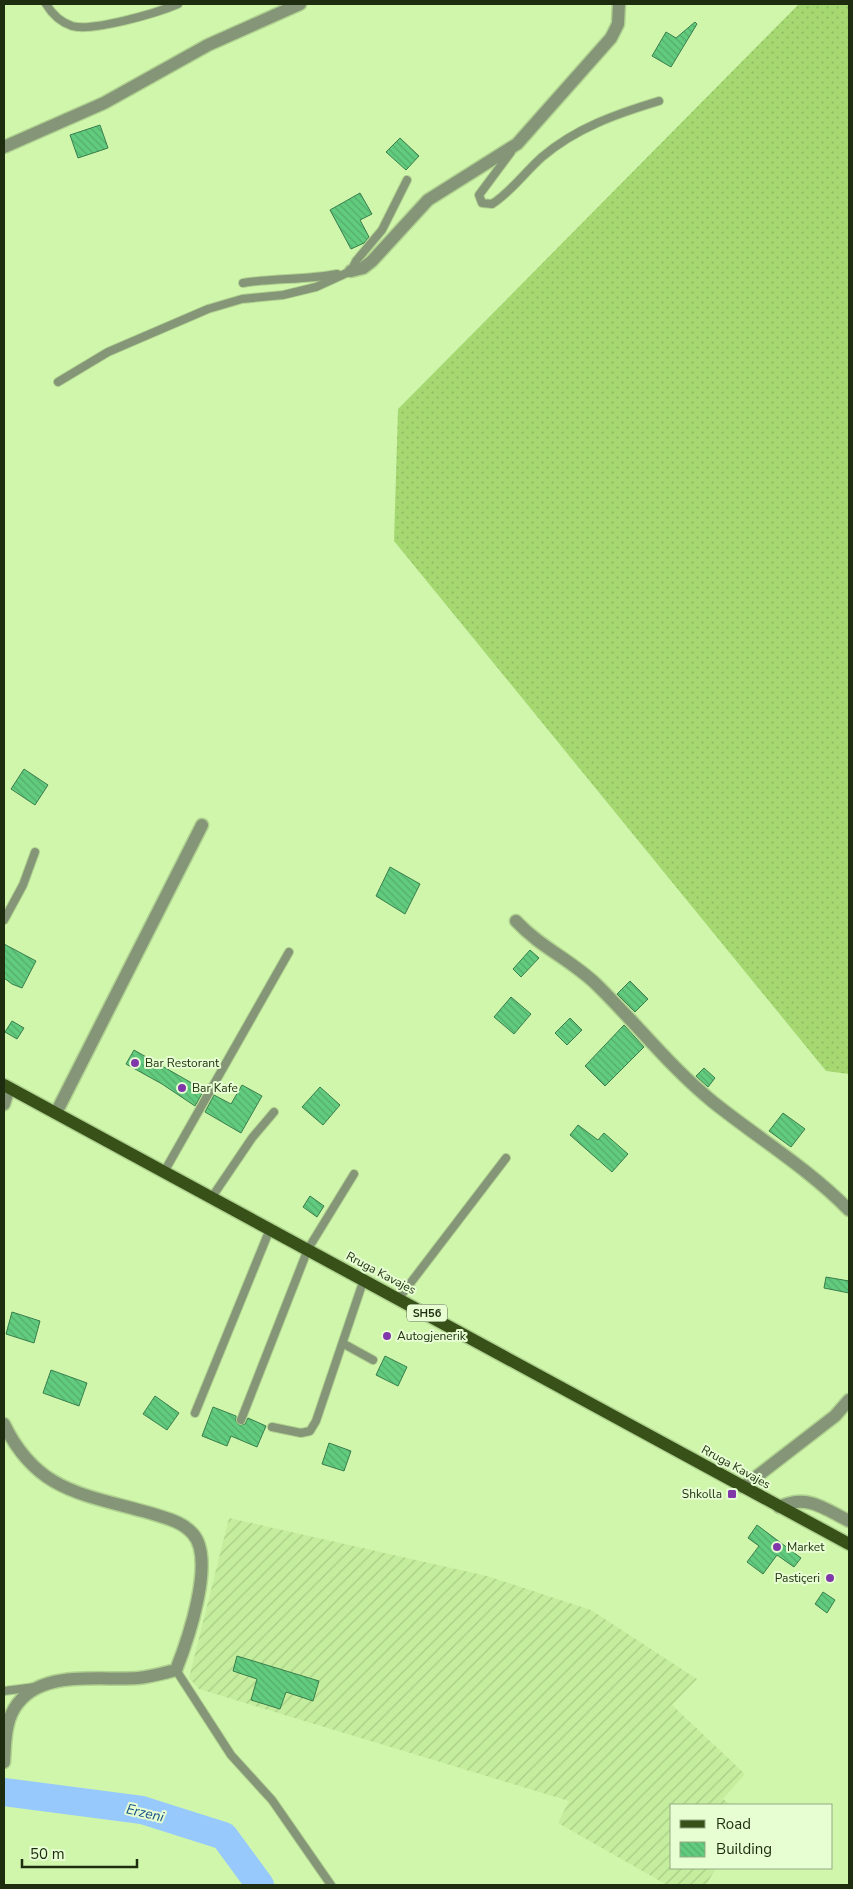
<svg xmlns="http://www.w3.org/2000/svg" width="853" height="1889" font-family="'Nunito Sans',sans-serif">
	<style>
		.industrial { fill: url(#industrial-furrows) }
		.grass { fill: url(#grass-dots) }
		.lines { fill: none; stroke-linecap: round; stroke-linejoin: round }
		.river { stroke: #98c9fc; stroke-width: 28 }
		.building { fill: url(#building-back-hatch); stroke: #397e4c }
		.service-casing { stroke: #b0d290; stroke-width: 10 }
		.minor-casing { stroke: #b0d290; stroke-width: 15 }
		.primary-casing { stroke: #b0d290; stroke-width: 15 }
		.service { stroke: #859577; stroke-width: 8 }
		.minor { stroke: #859577; stroke-width: 12 }
		.primary { stroke: #375118; stroke-width: 12 }
		.poi-dot { fill: #8037aa; stroke: #e6fed2; stroke-width: 2 }
		.labels { text-anchor: middle; dominant-baseline: central; stroke-width: 4; stroke-linejoin: round; paint-order: stroke }
		.shield { fill: #e6fed2; stroke: #5a6b4a; stroke-width: 1 }
		.shield-label { font-size: 11px; font-weight: bold; fill: #1e2c0f }
		.poi-label { font-size: 12px; fill: #1e2c0f; stroke: #e6fed2; text-anchor: start }
		.street-label { font-size: 12px; fill: #1e2c0f; stroke: #e6fed2 }
		.water-label { font-size: 14px; font-style: italic; fill: #145086; stroke: #e6fed2 }
	</style>
	<defs>
		<pattern id="industrial-furrows" width="10" height="10" patternUnits="userSpaceOnUse" patternTransform="scale(1.25)"><rect width="10" height="10" fill="#c4ee9d"/><path d="M-1 1l2-2M0 10L10 0M9 11l2-2" fill="none" stroke="#a8cc86"/></pattern>
		<pattern id="grass-dots" width="8" height="8" patternUnits="userSpaceOnUse" patternTransform="scale(1.25)"><rect width="8" height="8" fill="#a6d872"/><path d="M2 2h.1M6 6h.1" fill="none" stroke="#8eba62" stroke-width="1.8" stroke-linecap="round"/></pattern>
		<pattern id="building-back-hatch" width="6" height="6" patternUnits="userSpaceOnUse" patternTransform="scale(1.25)"><rect width="6" height="6" fill="#61cb7e"/><path d="M-1 5l2 2M0 0l6 6M5-1l2 2" fill="none" stroke="#54ae6c"/></pattern>
	</defs>
	<rect width="100%" height="100%" fill="#d0f6ac"/>
	<path class="industrial" d="M229,1518L487,1576L591,1610L697,1679L672,1705L745,1774L723,1799L731,1805H672V1868H716L706,1885H667L558,1823L569,1801L199,1689L189,1678Z"/>
	<path class="grass" d="M799,4H849V1074L826,1071L394,541L398,409Z"/>
	<g class="lines">
		<path class="river" d="M4,1792L142,1810L224,1836L260,1885"/>
	</g>
	<g class="building">
		<path d="M695,22L697,24L671,67L652,56L666,32L676,38Z"/>
		<path d="M100,125L108,148L78,158L70,135Z"/>
		<path d="M400,138L419,156L406,170L386,152Z"/>
		<path d="M360,193L372,214L360,220L369,237L364,243L351,249L330,210Z"/>
		<path d="M24,769L48,785L35,805L11,789Z"/>
		<path d="M390,867L420,884L405,914L376,896Z"/>
		<path d="M4,944L36,961L22,988L12,984L4,978Z"/>
		<path d="M530,950L539,958L521,977L513,969Z"/>
		<path d="M630,981L648,999L635,1012L617,994Z"/>
		<path d="M511,997L531,1014L514,1034L494,1017Z"/>
		<path d="M570,1018L582,1030L567,1045L555,1033Z"/>
		<path d="M12,1021L24,1028L17,1039L5,1032Z"/>
		<path d="M624,1025L644,1047L605,1086L585,1066Z"/>
		<path d="M134,1050L204,1090L195,1106L162,1084L126,1064Z"/>
		<path d="M704,1068L715,1078L708,1087L696,1076Z"/>
		<path d="M242,1085L262,1096L241,1133L205,1112L214,1095L231,1104Z"/>
		<path d="M320,1087L340,1105L323,1125L302,1107Z"/>
		<path d="M783,1113L805,1129L791,1147L769,1131Z"/>
		<path d="M578,1125L598,1140L604,1133L628,1154L612,1172L570,1135Z"/>
		<path d="M310,1196L324,1206L317,1217L303,1207Z"/>
		<path d="M826,1277L849,1281V1293L824,1288Z"/>
		<path d="M12,1312L40,1321L34,1343L6,1334Z"/>
		<path d="M385,1356L407,1367L398,1386L376,1375Z"/>
		<path d="M51,1370L87,1383L79,1406L43,1393Z"/>
		<path d="M155,1396L179,1413L167,1430L143,1414Z"/>
		<path d="M213,1407L236,1416V1421L239,1425L245,1424L248,1418L266,1426L257,1447L231,1436L227,1446L202,1436Z"/>
		<path d="M329,1443L351,1451L344,1471L322,1464Z"/>
		<path d="M757,1525L801,1558L794,1567L777,1555L763,1574L747,1562L759,1546L748,1538Z"/>
		<path d="M823,1592L835,1600L827,1613L815,1604Z"/>
		<path d="M237,1656L319,1681L313,1701L286,1692L280,1709L251,1700L257,1679L233,1671Z"/>
	</g>
	<g class="lines">
		<g class="service-casing">
			<g id="service">
				<path d="M46,4C52,14 60,22 72,26C92,32 157,13 178,4"/>
				<path d="M511,152L479,195L482,203L492,204C511,192 524,173 542,157C576,128 616,114 659,101"/>
				<path d="M243,283C274,278 306,280 337,274"/>
				<path d="M58,382L108,352L208,309L242,299L283,295L316,287L351,271L356,261L382,230L407,180"/>
				<path d="M4,920L23,885L35,852"/>
				<path d="M164,1172L289,952"/>
				<path d="M212,1197L252,1138L274,1112"/>
				<path d="M399,1298L506,1158"/>
				<path d="M344,1344L373,1360"/>
				<path d="M195,1413L270,1229"/>
				<path d="M241,1420L308,1249L354,1174"/>
				<path d="M272,1427L301,1433L310,1431L316,1421L364,1279"/>
				<path d="M176,1670L231,1755L272,1800L331,1885"/>
				<path d="M4,1691L35,1687"/>
			</g>
		</g>
		<g class="minor-casing">
			<g id="minor">
				<path d="M4,147L104,103L208,45L300,4"/>
				<path d="M351,271L363,268L372,261L428,200L517,144L611,38L618,24L619,4"/>
				<path d="M516,921C540,947 571,960 596,984C636,1023 670,1067 713,1102C758,1138 809,1169 849,1210"/>
				<path d="M4,1104L9,1088"/>
				<path d="M56,1113L202,825"/>
				<path d="M4,1424C37,1492 83,1494 150,1513C165,1518 182,1521 193,1534C216,1560 187,1642 176,1670C164,1673 151,1677 138,1678C99,1681 38,1668 14,1709C5,1724 5,1745 4,1762"/>
				<path d="M743,1487L835,1416L849,1400"/>
				<path d="M779,1507C808,1494 823,1508 849,1521"/>
			</g>
		</g>
		<g class="primary-casing">
			<path id="primary" d="M4,1085L849,1544"/>
		</g>
		<use href="#service" class="service"/>
		<use href="#minor" class="minor"/>
		<use href="#primary" class="primary"/>
	</g>
	<g class="poi-dot">
		<circle cx="135" cy="1063" r="5"/>
		<circle cx="182" cy="1088" r="5"/>
		<circle cx="387" cy="1336" r="5"/>
		<rect x="727" y="1489" width="10" height="10" rx="2.5"/>
		<circle cx="777" cy="1547" r="5"/>
		<circle cx="830" cy="1578" r="5"/>
	</g>
	<g class="labels">
		<rect class="shield" x="407" y="1304.5" width="40" height="17" rx="4"/>
		<g class="shield-label">
			<text x="427" y="1313">SH56</text>
		</g>
		<g class="poi-label">
			<text x="145" y="1063">Bar Restorant</text>
			<text x="192" y="1088">Bar Kafe</text>
			<text x="397" y="1336">Autogjenerik</text>
			<text x="722" y="1494" text-anchor="end">Shkolla</text>
			<text x="787" y="1547">Market</text>
			<text x="820" y="1578" text-anchor="end">Pastiçeri</text>
		</g>
		<g class="street-label">
			<text transform="translate(381 1273) rotate(28)">Rruga Kavajes</text>
			<text transform="translate(736 1467) rotate(29)">Rruga Kavajes</text>
		</g>
		<g class="water-label">
			<text transform="translate(145 1813) rotate(13)">Erzeni</text>
		</g>
	</g>
	<rect width="853" height="1889" fill="none" stroke="#1e2c0f" stroke-width="10"/>
	<rect x="670" y="1804" width="162" height="65" fill="#e6fed2" stroke="#96aa84"/>
	<rect x="680" y="1820" width="25" height="8" fill="#375118" stroke="#96aa84"/>
	<text x="716" y="1829" font-size="15" fill="#1e2c0f">Road</text>
	<rect x="680" y="1842" width="25" height="15" fill="url(#building-back-hatch)" stroke="#96aa84"/>
	<text x="716" y="1854" font-size="15" fill="#1e2c0f">Building</text>
	<path d="M22 1859v8h115v-8" fill="none" stroke="#1e2c0f" stroke-width="2.5"/>
	<text x="30" y="1859" font-size="15" fill="#1e2c0f" stroke="#e6fed2" stroke-width="4" paint-order="stroke">50 m</text>
</svg>
